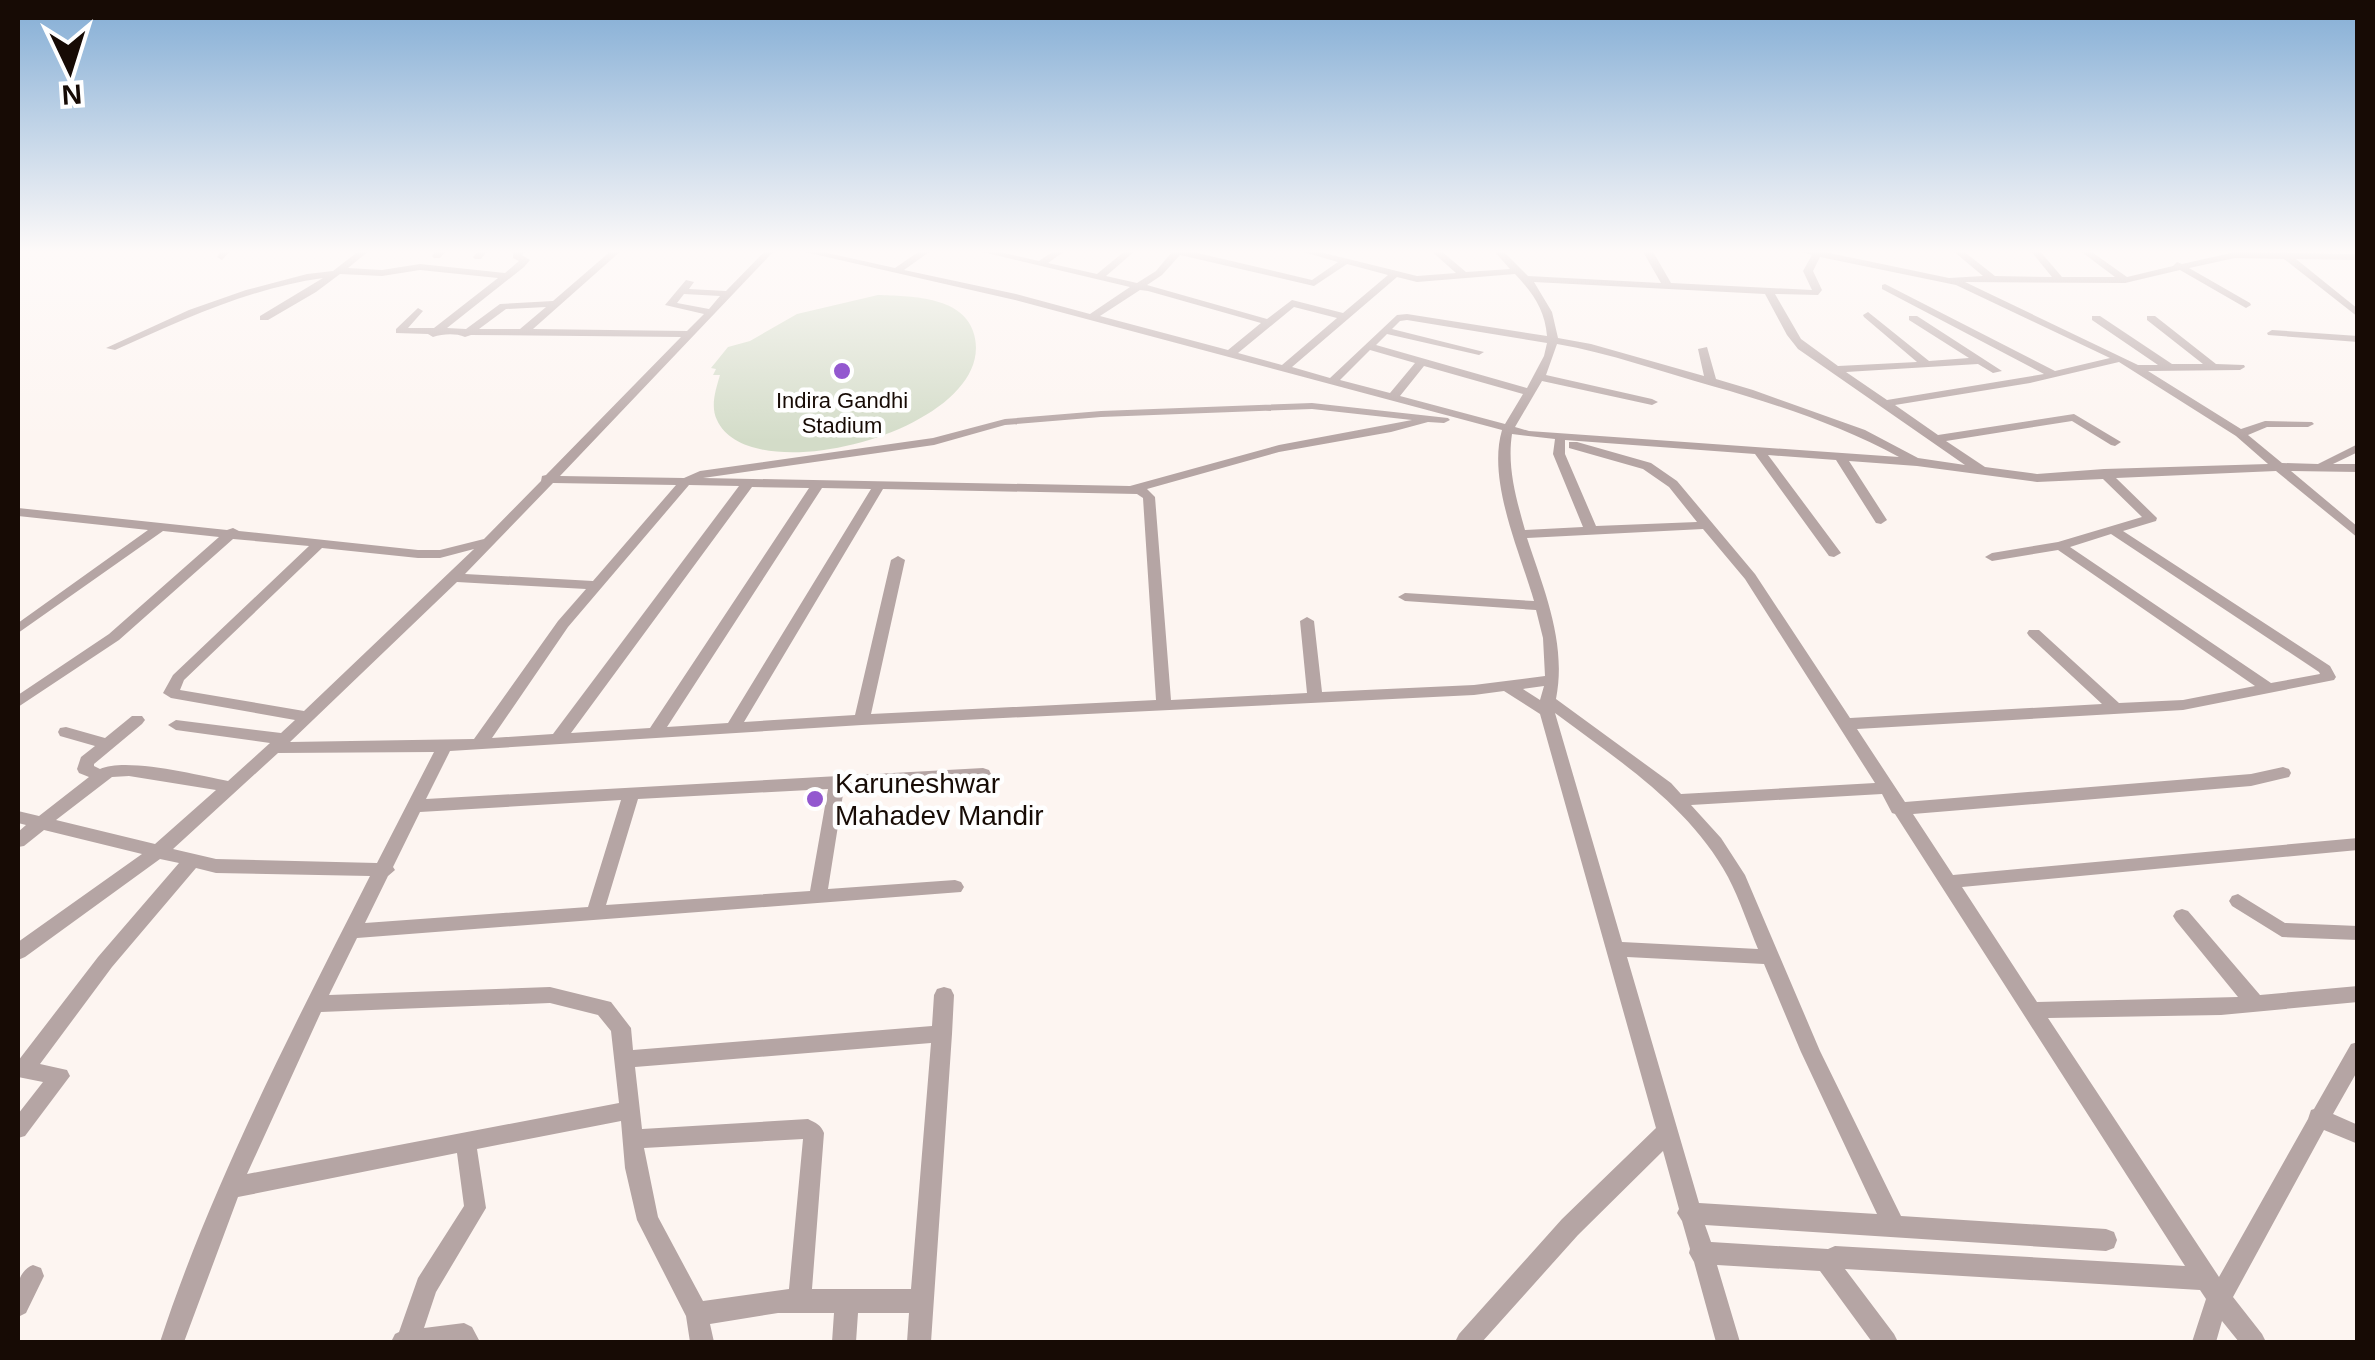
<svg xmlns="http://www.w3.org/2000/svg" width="2375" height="1360" font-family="Arial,sans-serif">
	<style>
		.green { fill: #d3dcc8 }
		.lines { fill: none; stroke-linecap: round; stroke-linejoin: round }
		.minor { fill: #b5a5a4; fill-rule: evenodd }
		.poi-dot { fill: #9358cf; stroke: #fff; stroke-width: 4 }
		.labels { text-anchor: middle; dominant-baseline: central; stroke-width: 9; stroke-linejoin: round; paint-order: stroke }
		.far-poi-label { font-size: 22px; fill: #170b05; stroke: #fff }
		.poi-label { font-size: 28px; fill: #170b05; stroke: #fff; text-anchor: start }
	</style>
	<rect width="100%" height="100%" fill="#fdf5f1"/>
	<path class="green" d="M878,295C909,296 961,296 973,331C1006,426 751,496 717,420C710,406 716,389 720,375H713L716,369L711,368L728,347L750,341L797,314Z"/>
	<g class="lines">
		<g class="minor">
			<path d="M222,250H231L222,260L217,257Z"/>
			<path d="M360,250H370L348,268L382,270L420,264L505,273L519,261L513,258V254L516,250H526L522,255L530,260L524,267L447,328L466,329L500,304L553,301L612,250H622L533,329L687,331L704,314L665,305L686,280L694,282L689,289L726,291L766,250H775L560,476L684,478L700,471L933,438L1005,419L1101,411L1312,403L1448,418L1450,420L1444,423L1428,422L1391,432L1279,452L1147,489L1155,497L1171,700L1307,693L1300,621L1307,617L1314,621L1322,692L1474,685L1545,676L1543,638L1536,610L1405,601L1398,597L1405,593L1534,601C1520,552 1487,481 1502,430L1015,300L796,250H814L895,268L921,250H932L904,270L1016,294L1090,314L1130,287L974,250H991L1039,261L1055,250H1066L1048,263L1097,274L1126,250H1136L1106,276L1137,283L1156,271L1171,253L1168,250H1185L1312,280L1338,262L1296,250H1312L1417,276L1456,273L1430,250H1440L1466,272L1510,269L1493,250H1502L1528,276L1661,283L1642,250H1652L1671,283L1812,290L1803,271L1812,255L1796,250H1815L1949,278L1983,276L1952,250H1962L1995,276L2052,277L2030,250H2039L2062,277H2115L2079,250H2089L2127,277L2173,266L2177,262L2182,264L2235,252L2278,253L2283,250L2289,253L2358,254V260L2296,259L2358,309V317L2284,259L2235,258L2189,268L2250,303L2251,305L2246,308L2180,270L2125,283L1965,282L2138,365H2158L2092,320V316H2100L2172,364H2203L2147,320V316H2155L2216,364L2244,365L2245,367L2240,370L2148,371L2241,429L2265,421L2312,422L2314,424L2308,427H2267L2248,435L2282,463L2318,464L2358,444V452L2333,464H2358V472L2291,471L2358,527V538L2276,471L2116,478L2157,518L2156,521L2123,531L2330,666L2336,677L2334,680L2183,710L1857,729L1905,802L2251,774L2283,767L2289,769L2291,773L2289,777L2251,786L1913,814L1953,875L2358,838V850L1962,887L2037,1002L2238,997L2176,921L2173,916L2176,911L2182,909L2188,911L2260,995L2358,986V1002L2221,1015L2048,1018L2219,1277L2308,1119L2311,1110L2314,1109L2351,1044L2358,1042V1070L2333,1114L2358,1125V1144L2324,1130L2233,1297L2262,1334L2266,1342H2239L2222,1321L2216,1342H2192L2206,1299L2200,1290L1845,1269L1894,1334L1898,1342H1872L1820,1271L1717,1265L1740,1342H1716L1694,1262L1689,1253L1690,1249L1682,1221L1677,1213L1679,1209L1663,1151L1578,1235L1482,1342H1455L1459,1334L1562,1219L1656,1128L1540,714L1504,691L1474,695L862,725L450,751L426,799L983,768L989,770L991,774L989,778L983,780L844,788L828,889L955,880L961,882L964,887L961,892L357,938L329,995L550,987L611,1002L631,1028L633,1050L932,1026L934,995L937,989L944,987L951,989L954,995L952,1034L931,1342H907L909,1313H858L856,1342H832L834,1313H778L710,1324L714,1342H690L686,1316L637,1220L625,1168L621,1121L477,1149L486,1208L436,1292L424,1328L464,1323L472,1327L480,1342H391L395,1334L399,1332L418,1278L464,1206L457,1153L238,1197L184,1342H160C213,1181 293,1028 370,876L216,873L196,868L112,967L40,1064L67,1070L70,1076L25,1136L18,1138V1114L43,1082L18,1077V1061L98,957L179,863L160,859L25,957L18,960V942L142,854L44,830L24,846L18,847V832L26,825L18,823V811L39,816L89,777L79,773L77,769L81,757L95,746L60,736L58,732L60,728L66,727L105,738L132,716H142L145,720L142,724L94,764V766L100,769C126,757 197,775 228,781L270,743L176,730L168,725L176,720L281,733L295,720L171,698L163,693L173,675L309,546L233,539L119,640L18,707V695L109,634L219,537L163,531L18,633V623L148,530L18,516V508L227,530L233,528L239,531L418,550H440L484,539L541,481L542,476L546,475L681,337L471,335L465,337C455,333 443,334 433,337L428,334L396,333V329L418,308L423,311L408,328H434L498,278L420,270L382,276L340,274L316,292L268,320H260V316L323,278C250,288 182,320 115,350L106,348L189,310L246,290L307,274L333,271ZM1180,255L1314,286L1347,264L1388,275L1343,313L1292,300L1267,319L1147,285L1162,275ZM1820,257L1956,285L2110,358L2055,371L1885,284L1882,285V289L2044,374L1887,400L1846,372L1978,364L1993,373L2002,371L1917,316H1909V320L1969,358L1929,361L1868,312L1863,315L1864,317L1917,362L1838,366L1801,339L1775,294L1818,295L1822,290L1813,271ZM1515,274C1533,293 1545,310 1547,336L1407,314L1397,315L1330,378L1292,367L1397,277L1417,282ZM1534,282L1765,294L1787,335L1798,349L1965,465L1918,458L1865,430L1753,390L1716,379L1707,347L1698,349L1704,376L1591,344L1558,338L1552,312ZM1140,290L1148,291L1261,323L1228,350L1100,316ZM684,294L720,296L709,309L677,303ZM546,307L520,329H479L506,309ZM1294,307L1337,318L1282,365L1238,353ZM1407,320L1547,343L1544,356L1527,388L1376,345L1387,334L1479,355L1484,352L1392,329L1400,321ZM1557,344C1610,353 1662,372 1712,386C1776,404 1840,425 1899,457L1529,431L1515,427L1542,381L1652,405L1658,402L1652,399L1546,375ZM1370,350L1415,363L1390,393L1340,380ZM2119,362L2236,436L2268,464L2104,469L2037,474L1985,467L1946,441L2072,421L2111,445L2115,446L2121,442L2074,414L1938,435L1895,405L2030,383ZM1424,366L1523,394L1505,424L1400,396ZM1312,409L1412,420L1279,445L1130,486L703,478L934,445L1005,425L1101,417ZM1512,434L1555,439L1553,454L1583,527L1525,530C1516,498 1507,467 1512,434ZM1565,440L1755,454L1829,556L1834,557L1841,553L1768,455L1836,460L1876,523L1881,524L1887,520L1849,461L1917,466L2037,482L2103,479L2142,517L2058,542L1992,553L1985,557L1992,561L2058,550L2255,686L2183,700L2119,703L2039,630H2029L2027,633L2029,636L2102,704L1850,718L1755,574L1677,481L1651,463L1577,442H1569V448L1643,469L1669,487L1697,522L1596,526L1565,454ZM553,483L676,485L593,581L465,574ZM689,485L739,486L553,734L492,738L568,627ZM752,487L809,488L650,728L571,733ZM822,488L871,489L728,723L667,727ZM883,489L1137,494L1143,498L1156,700L871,714L905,560L898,556L891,560L855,715L744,722ZM1703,529L1745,579L1875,783L1681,794L1671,783L1556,699C1567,643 1544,590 1527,538ZM2111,534L2319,672L2320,674L2271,683L2070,547ZM322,548L418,558H440L474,549L304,711L180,690L184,680ZM457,582L586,589L558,621L474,739L290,742ZM1544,686L1540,700L1523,689ZM1555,713C1618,760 1690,806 1728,877C1740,900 1748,925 1758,949L1622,942ZM434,752L377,863L216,859L173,849L278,753ZM129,776L216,790L155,844L56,820L112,777ZM828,789L810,891L606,905L638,799ZM1882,794L1892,813L1895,814L2185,1266L1835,1246L1828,1249L1711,1242L1705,1225L2106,1251L2114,1248L2117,1240L2114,1232L2106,1229L1901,1216L1820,1051L1745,875L1721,838L1691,805ZM621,800L588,907L365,923L388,876L395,870L393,867L420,812ZM1627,957L1764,964L1801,1052L1877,1214L1699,1203ZM550,1003L598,1015L611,1031L619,1103L247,1174L321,1012ZM931,1043L911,1289H812L824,1133C821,1125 816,1123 808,1119L642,1129L635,1067ZM803,1139L789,1289L703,1301L658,1217L644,1148Z"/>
			<path d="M437,250H447L440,258H434L432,256Z"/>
			<path d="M479,250H488L481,259H475L473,257Z"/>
			<path d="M2272,330L2358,336V342L2268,335L2267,333Z"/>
			<path d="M2238,894L2285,923L2358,926V940L2282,937L2232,906L2229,901L2232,896Z"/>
			<path d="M33,1265L41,1268L44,1276L26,1313L18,1317C17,1299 13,1273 33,1265Z"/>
		</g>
	</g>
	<linearGradient id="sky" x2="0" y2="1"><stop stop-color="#83add5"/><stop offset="0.57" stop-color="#fefaf9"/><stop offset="1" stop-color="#fefaf9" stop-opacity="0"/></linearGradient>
	<rect width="2375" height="441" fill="url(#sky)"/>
	<g class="poi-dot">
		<circle cx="842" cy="371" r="10"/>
		<circle cx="815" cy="799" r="10"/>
	</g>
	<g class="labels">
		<g class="far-poi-label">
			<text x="842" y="400">Indira Gandhi<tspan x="842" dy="25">Stadium</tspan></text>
		</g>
		<g class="poi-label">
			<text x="835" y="783">Karuneshwar<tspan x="835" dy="32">Mahadev Mandir</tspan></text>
		</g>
	</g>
	<rect width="2375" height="1360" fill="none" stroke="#170b05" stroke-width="40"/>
	<g transform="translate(70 70) rotate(176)" stroke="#ffffff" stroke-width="8" paint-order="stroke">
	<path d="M0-8L18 38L0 25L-18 38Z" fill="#170b05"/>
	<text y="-15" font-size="28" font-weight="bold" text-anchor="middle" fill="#170b05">N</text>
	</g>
</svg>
